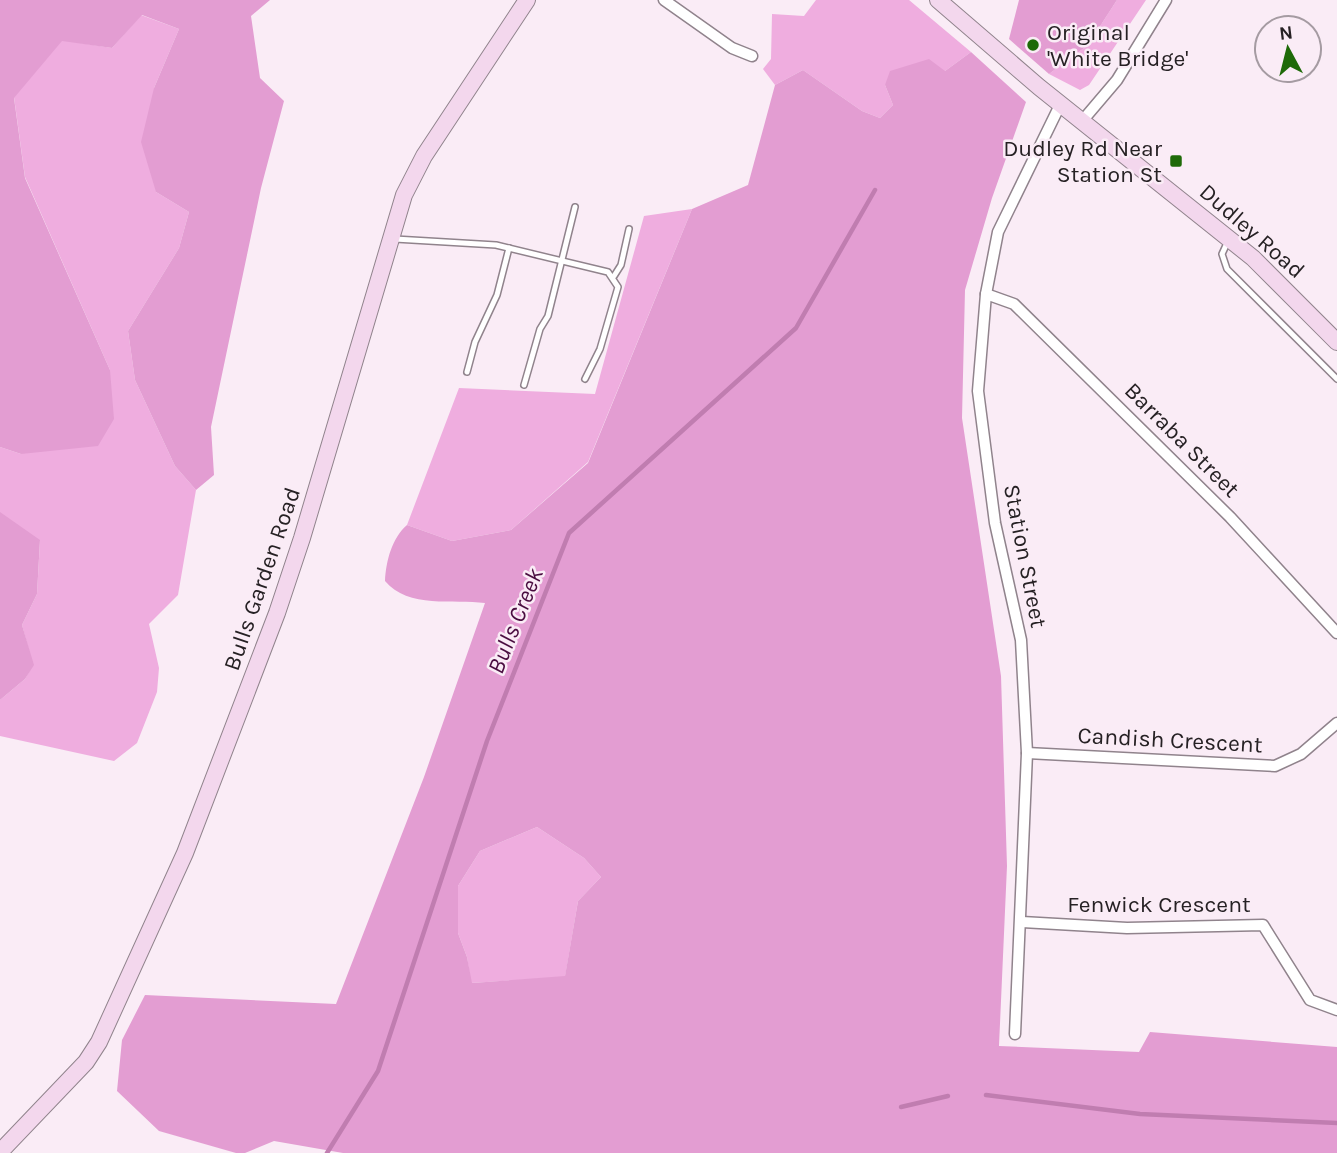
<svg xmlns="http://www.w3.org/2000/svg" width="1337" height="1153" font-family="Karla,sans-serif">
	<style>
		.green { fill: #efaddf }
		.forest { fill: #e39dd2; fill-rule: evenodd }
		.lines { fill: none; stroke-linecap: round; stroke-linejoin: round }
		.stream { stroke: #c07db0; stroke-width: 4.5 }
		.lane-casing { stroke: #90838c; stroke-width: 8 }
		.street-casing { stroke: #90838c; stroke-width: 13 }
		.secondary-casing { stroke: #90838c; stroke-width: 18 }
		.lane { stroke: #fff; stroke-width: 5 }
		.street { stroke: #fff; stroke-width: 10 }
		.secondary { stroke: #f3d7ed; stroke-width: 16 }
		.poi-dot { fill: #1e6a08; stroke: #faecf6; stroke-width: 2.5 }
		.labels { text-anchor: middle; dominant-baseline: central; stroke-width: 5; stroke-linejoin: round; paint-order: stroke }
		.poi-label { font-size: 23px; fill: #262124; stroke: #faecf6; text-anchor: start }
		.street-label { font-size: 23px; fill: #262124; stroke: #faecf6 }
		.water-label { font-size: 24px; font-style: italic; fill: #4a0d40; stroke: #faecf6 }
	</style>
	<rect width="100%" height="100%" fill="#faecf6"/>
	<g class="green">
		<path d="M816,0H909L971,52L945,71L885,85L893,105L880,118L862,111L803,70L775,85L763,69L771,59L772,14L804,16Z"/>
		<path d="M1117,0H1146L1089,85L1080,90L1049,74L1088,45Z"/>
		<path d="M141,15L179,29L154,88L156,192L189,212L179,248L128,331L135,380L175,466L196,490L178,595L149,624L159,668L157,692L137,743L114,761L0,736V700L25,679L33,665L22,625L37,594L40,541L0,513V447L21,454L110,370L25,177L14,97L62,40L112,48Z"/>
		<path d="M692,209L588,462L511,530L452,541L407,525L459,388L595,394L644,216Z"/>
		<path d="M537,827L584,858L601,877L578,901L565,977L471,983L467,957L458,933V886L480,851Z"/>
	</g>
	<g class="forest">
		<path d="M0,0H270L251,16L260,78L284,101L261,188L211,427L214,475L196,490L175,466L135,380L128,331L179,248L189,212L156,192L141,142L154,88L179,29L142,15L112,48L62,41L14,98L25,178L110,370L114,419L98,446L21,454L0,447Z"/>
		<path d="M1019,0H1117L1088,45L1049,74L1009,39Z"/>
		<path d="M971,52L1026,102L992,198L965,290L962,418L1001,676L1007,866L999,1046L1139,1052L1150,1032L1337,1047V1153H343L274,1141L245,1153H236L159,1131L117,1091L122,1040L145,995L336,1004L424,777L485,603C454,599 408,609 385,581C386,561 392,538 407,525L452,541L511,530L588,463L692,209L748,185L775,85L803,70L862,111L880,118L893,105L885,85L890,71L929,59L945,71ZM537,827L584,858L601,877L578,901L565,976L472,983L467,957L458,933V886L480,851Z"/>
		<path d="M0,512L40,540L37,594L22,625L34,665L25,679L0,700Z"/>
	</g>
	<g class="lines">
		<g class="stream">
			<path d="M986,1095L1140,1114L1337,1123"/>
			<path d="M901,1107L948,1096"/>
			<path d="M327,1153L378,1071L487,741L569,533L796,328L875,190"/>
		</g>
		<g class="lane-casing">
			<g id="lane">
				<path d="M395,239L496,245L608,272L618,287L600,349L585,379"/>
				<path d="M1228,241L1222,254L1227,269L1337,379"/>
				<path d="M614,276L621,265L629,229"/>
				<path d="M467,372L475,342L497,295L509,248"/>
				<path d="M524,385L540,329L548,316L575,207"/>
			</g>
		</g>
		<g class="street-casing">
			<g id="street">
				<path d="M664,0L732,48L752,56"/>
				<path d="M1083,120L1117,80L1166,0"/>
				<path d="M986,294L1014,304L1230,517L1337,633"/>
				<path d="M1027,753L1275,766L1301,754L1337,723"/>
				<path d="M1022,922L1127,928L1263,925L1310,1000L1337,1010"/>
				<path d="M1015,1034L1027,753L1021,640L995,523L978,391L986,294L998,232L1061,103"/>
			</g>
		</g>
		<g class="secondary-casing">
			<g id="secondary">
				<path d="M938,0L1039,87L1253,258L1337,342"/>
				<path d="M0,1152L86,1062L99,1042L185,853L277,613L302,538L404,195L424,156L527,0"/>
			</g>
		</g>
		<use href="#lane" class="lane"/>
		<use href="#street" class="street"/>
		<use href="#secondary" class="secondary"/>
	</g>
	<g class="poi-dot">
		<circle cx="1033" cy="45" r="7"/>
		<rect x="1169" y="154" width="14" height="14" rx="3.5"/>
	</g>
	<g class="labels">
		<g class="poi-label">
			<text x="1047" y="32">Original<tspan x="1047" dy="26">'White Bridge'</tspan></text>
			<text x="1162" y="148" text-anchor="end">Dudley Rd Near<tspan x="1162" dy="26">Station St</tspan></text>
		</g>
		<g class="street-label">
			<text transform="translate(1252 231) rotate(41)">Dudley Road</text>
			<text transform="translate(1182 440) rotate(45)">Barraba Street</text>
			<text transform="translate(1025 556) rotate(79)">Station Street</text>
			<text transform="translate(262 579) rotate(-71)">Bulls Garden Road</text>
			<text transform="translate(1170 740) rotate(3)">Candish Crescent</text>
			<text x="1159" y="904">Fenwick Crescent</text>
		</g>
		<g class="water-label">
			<text transform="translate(515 621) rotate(-68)">Bulls Creek</text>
		</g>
	</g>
	<g transform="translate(1288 49) rotate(353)"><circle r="33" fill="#faecf6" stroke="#a59ba2" stroke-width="2"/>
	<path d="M0-5L12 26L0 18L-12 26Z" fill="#1e6a08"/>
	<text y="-10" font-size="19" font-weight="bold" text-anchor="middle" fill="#262124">N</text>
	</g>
</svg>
